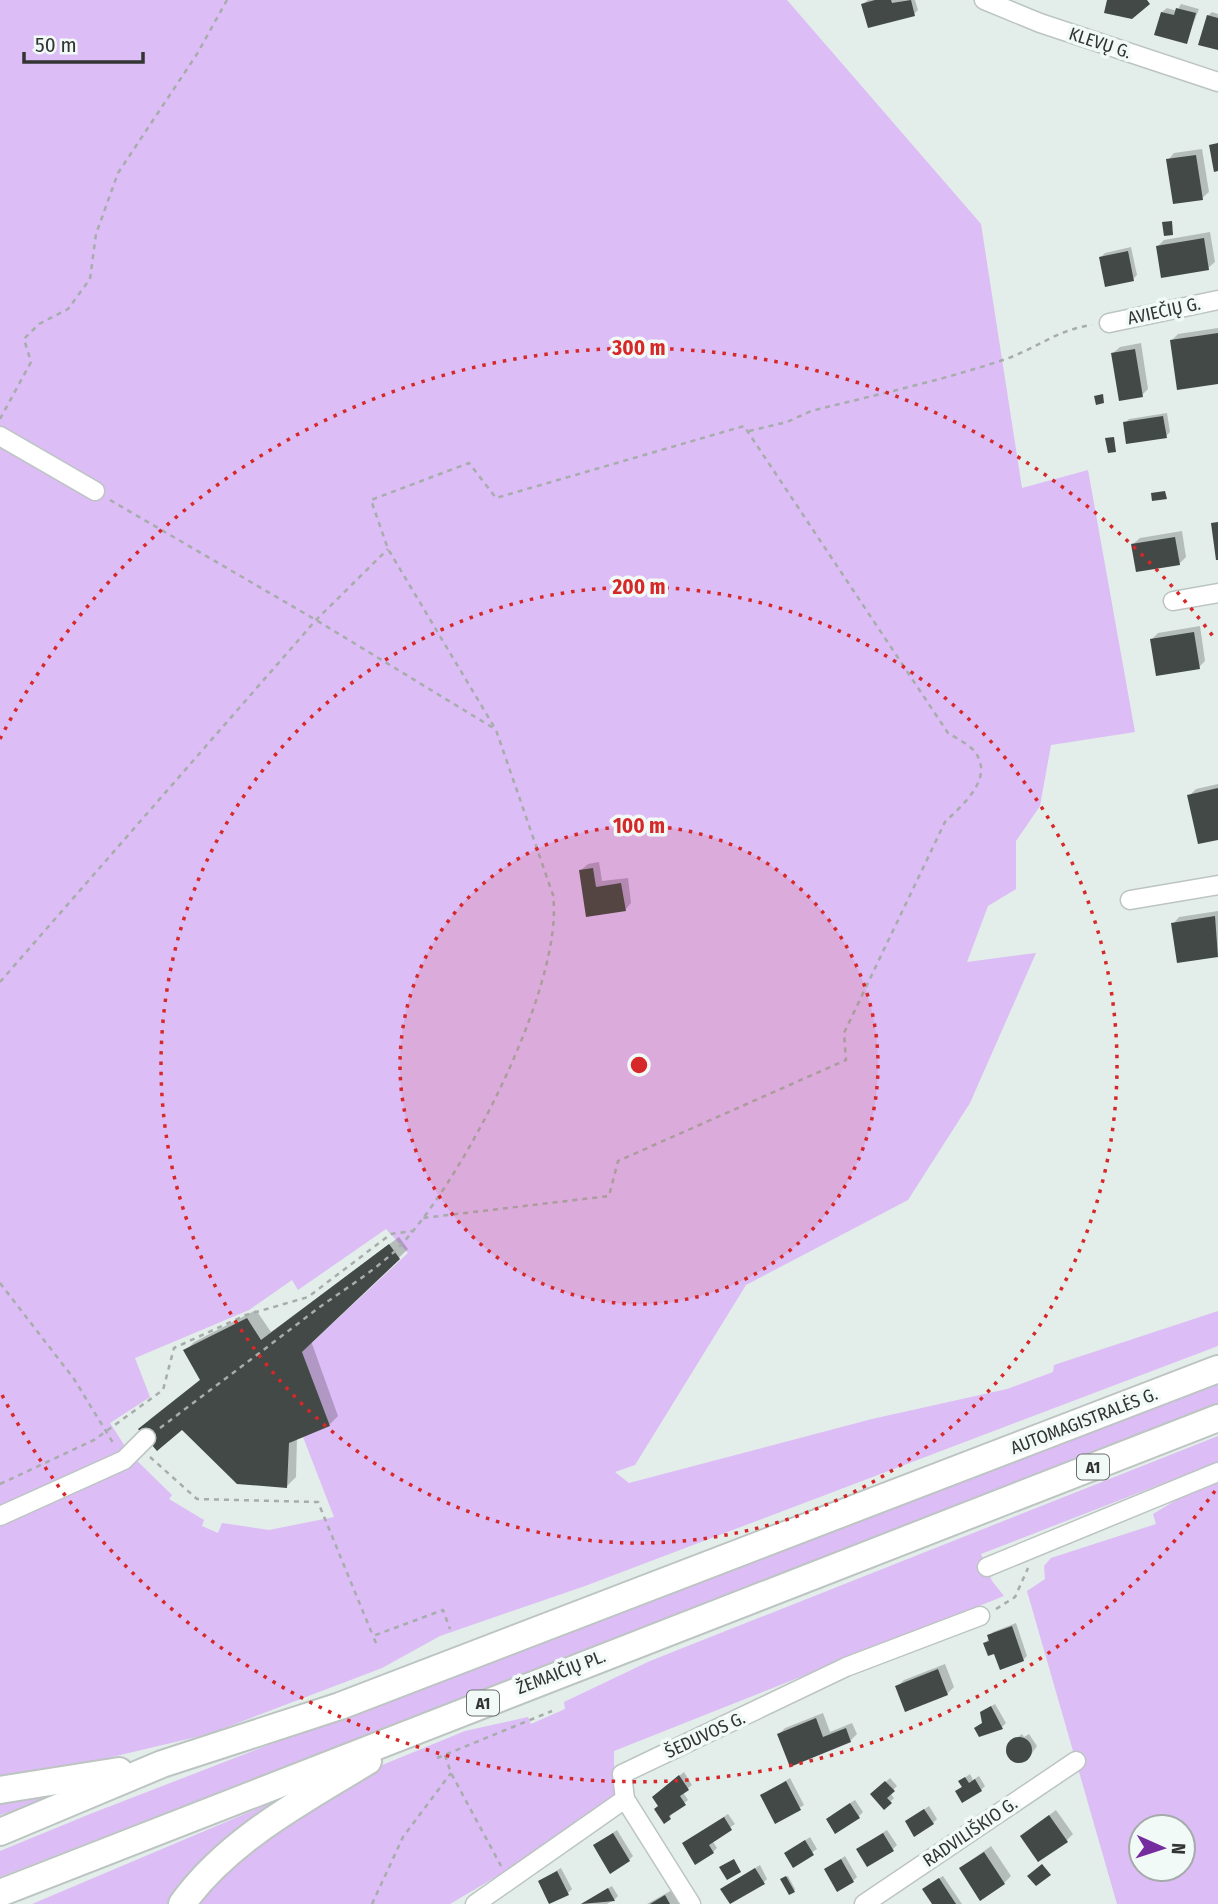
<svg xmlns="http://www.w3.org/2000/svg" width="1218" height="1904" font-family="'Fira Sans Condensed',sans-serif">
	<style>
		.green { fill: #dcbdf5; fill-rule: evenodd }
		.shadow { fill: #0003 }
		.building { fill: #424947 }
		.lines { fill: none; stroke-linecap: round; stroke-linejoin: round }
		.minor-casing { stroke: #bcc5c2; stroke-width: 21 }
		.highway-casing { stroke: #bcc5c2; stroke-width: 30 }
		.path { stroke: #a6adab; stroke-width: 2.5; stroke-dasharray: 5 5; stroke-linecap: butt }
		.minor { stroke: #fff; stroke-width: 18 }
		.highway { stroke: #fff; stroke-width: 26 }
		.ring { fill: none; stroke: #d62828; stroke-width: 3.5; stroke-dasharray: 3.5 7 }
		.labels { text-anchor: middle; dominant-baseline: central; stroke-width: 7; stroke-linejoin: round; paint-order: stroke }
		.shield { fill: #f1faf7; stroke: #6b706e; stroke-width: 2 }
		.shield-label { font-size: 16px; font-weight: bold; fill: #323534 }
		.street-label { font-size: 18px; fill: #323534; stroke: #f1faf7 }
		.centre { fill: #d62828; stroke: #f1faf7; stroke-width: 3.5 }
		.ring-label { font-size: 21px; text-anchor: middle; font-weight: bold; fill: #d62828; stroke: #f1faf7; stroke-width: 7; stroke-linejoin: round; paint-order: stroke }
	</style>
	<rect width="100%" height="100%" fill="#e3edea"/>
	<g class="green">
		<path d="M0,0H787L981,224L1022,488L1088,470L1135,732L1051,745L1040,806L1016,841V889L988,906L967,962L1036,953L970,1103L908,1200L746,1285L635,1465L615,1472L629,1483L872,1419L1007,1389L1053,1372L1054,1365L1218,1311V1346L585,1586L440,1636L382,1668L209,1734L61,1769L0,1778ZM386,1229L408,1253L302,1352L330,1426L303,1437L334,1517L269,1530L222,1523L218,1533L202,1526L204,1520L169,1499L172,1495L130,1454L110,1423L150,1397L135,1358L249,1310L292,1280L298,1290Z"/>
		<path d="M1218,1378V1405L0,1877V1851L90,1814Z"/>
		<path d="M1218,1436V1462L981,1554L992,1581L1004,1596L614,1751V1807L450,1904H190L226,1865L375,1768L465,1731L528,1717L531,1724L565,1709L564,1702L650,1661Z"/>
		<path d="M1218,1483V1904H1117L1027,1591L1045,1579L1044,1566L1051,1558L1156,1524L1153,1514L1178,1499ZM1141,1827H1183V1869H1141Z"/>
		<path d="M55,1794L43,1802L0,1815V1799Z"/>
		<path d="M280,1799L283,1806L174,1904H32Z"/>
	</g>
	<g class="shadow">
		<path d="M868,0H915L918,10L914,14L863,4Z"/>
		<path d="M1181,4L1199,9L1186,42L1162,12L1167,8L1177,11Z"/>
		<path d="M1212,12L1218,14V48L1208,16Z"/>
		<path d="M1202,149L1209,192L1202,198L1168,160L1174,153Z"/>
		<path d="M1210,232L1215,262L1208,268L1158,246L1164,240Z"/>
		<path d="M1131,247L1137,275L1133,279L1101,257L1105,253Z"/>
		<path d="M1218,328V382L1171,341L1178,334Z"/>
		<path d="M1141,343L1148,389L1142,395L1113,353L1120,347Z"/>
		<path d="M1167,413L1170,432L1166,436L1125,423L1129,419Z"/>
		<path d="M1182,531L1186,557L1179,564L1133,544L1140,538Z"/>
		<path d="M1200,626L1205,661L1199,667L1152,639L1158,633Z"/>
		<path d="M1218,784V838L1189,796L1196,789Z"/>
		<path d="M599,862L602,881L628,878L631,903L625,910L588,915L581,870L588,864Z"/>
		<path d="M1218,911V955L1179,961L1173,924L1179,917Z"/>
		<path d="M399,1237L408,1249L311,1341L338,1416L329,1425L297,1438L296,1477L287,1486L182,1427L149,1420L201,1379L185,1351L194,1342L256,1310L271,1332Z"/>
		<path d="M1016,1623L1027,1656L1023,1660L995,1652L985,1644L993,1632Z"/>
		<path d="M945,1664L954,1687L947,1694L897,1687L904,1680Z"/>
		<path d="M995,1704L1006,1723L1002,1727L984,1722L982,1712Z"/>
		<path d="M823,1713L830,1732L852,1723L857,1734L850,1741L779,1734L785,1728Z"/>
		<path d="M1022,1734L1024,1737L1029,1734L1037,1746L1030,1756L1015,1762L1007,1750L1012,1746L1010,1743Z"/>
		<path d="M684,1772L692,1785L683,1792L688,1800L672,1812L670,1818L660,1805L658,1793Z"/>
		<path d="M970,1774L973,1780L979,1776L985,1786L981,1790L957,1791L963,1786L960,1781Z"/>
		<path d="M790,1778L804,1805L776,1822L762,1796Z"/>
		<path d="M890,1778L897,1786L890,1793L894,1798L885,1807L873,1794Z"/>
		<path d="M855,1800L863,1812L859,1816L832,1815Z"/>
		<path d="M929,1806L937,1819L933,1823L907,1821Z"/>
		<path d="M1056,1810L1073,1834L1066,1841L1022,1836Z"/>
		<path d="M728,1814L735,1824L712,1840L717,1848L713,1852L688,1840Z"/>
		<path d="M617,1830L633,1856L629,1860L595,1845Z"/>
		<path d="M887,1830L897,1845L893,1849H858Z"/>
		<path d="M810,1837L817,1849L794,1865L791,1850Z"/>
		<path d="M991,1846L1011,1876L1004,1883L961,1868Z"/>
		<path d="M845,1856L857,1877L853,1881L826,1869Z"/>
		<path d="M760,1865L767,1879L763,1883L723,1889Z"/>
		<path d="M561,1868L572,1889L568,1893L540,1881Z"/>
		<path d="M788,1876L795,1889L794,1891L784,1878Z"/>
		<path d="M943,1876L962,1904H934L928,1885Z"/>
		<path d="M612,1886L618,1896L614,1900L607,1904H581Z"/>
		<path d="M672,1890L680,1904H647Z"/>
	</g>
	<g class="building">
		<path d="M875,0H891L892,3L911,0L915,16L868,28L861,4Z"/>
		<path d="M1107,0H1147L1150,4L1132,19L1104,13Z"/>
		<path d="M1176,8L1196,13L1187,44L1154,35L1161,12L1174,15Z"/>
		<path d="M1207,15L1218,18V50L1198,45Z"/>
		<path d="M1218,143V171L1214,172L1209,145Z"/>
		<path d="M1196,155L1203,200L1173,204L1166,159Z"/>
		<path d="M1172,221L1173,235L1164,236L1162,222Z"/>
		<path d="M1204,238L1209,270L1161,278L1156,246Z"/>
		<path d="M1128,251L1134,281L1105,287L1099,257Z"/>
		<path d="M1218,333V384L1177,390L1170,340Z"/>
		<path d="M1135,349L1143,397L1119,401L1111,353Z"/>
		<path d="M1103,394L1104,403L1096,405L1094,396Z"/>
		<path d="M1163,416L1167,438L1126,444L1123,422Z"/>
		<path d="M1114,437L1116,452L1108,453L1105,438Z"/>
		<path d="M1165,491L1167,499L1152,501L1151,493Z"/>
		<path d="M1218,522V560H1216L1211,523Z"/>
		<path d="M1175,537L1180,565L1136,572L1131,544Z"/>
		<path d="M1194,632L1200,669L1156,676L1150,639Z"/>
		<path d="M1218,788V840L1198,844L1187,795Z"/>
		<path d="M593,868L596,887L621,883L626,911L586,917L579,870Z"/>
		<path d="M1215,916L1218,957L1177,963L1171,923Z"/>
		<path d="M389,1244L400,1259L302,1352L330,1426L289,1443L287,1488L237,1484L182,1430L157,1451L138,1429L200,1380L183,1350L247,1318L261,1340Z"/>
		<path d="M1012,1626L1024,1661L1000,1670L994,1654L988,1656L983,1643L989,1641L987,1635Z"/>
		<path d="M938,1669L948,1695L905,1712L895,1686Z"/>
		<path d="M991,1706L1003,1729L979,1737L974,1728L982,1723L980,1712Z"/>
		<path d="M816,1718L823,1737L846,1728L851,1742L790,1767L777,1734Z"/>
		<circle cx="1019" cy="1750" r="13"/>
		<path d="M679,1775L689,1790L680,1796L686,1805L669,1816L671,1819L664,1824L654,1809L658,1806L652,1797Z"/>
		<path d="M965,1777L969,1783L975,1779L982,1791L962,1803L955,1791L962,1787L958,1781Z"/>
		<path d="M786,1781L801,1810L775,1824L760,1795Z"/>
		<path d="M885,1781L895,1791L887,1798L892,1803L884,1810L870,1794Z"/>
		<path d="M850,1803L860,1818L835,1834L826,1819Z"/>
		<path d="M924,1809L934,1824L914,1837L905,1821Z"/>
		<path d="M1049,1815L1068,1842L1038,1862L1020,1836Z"/>
		<path d="M724,1817L732,1830L709,1845L714,1853L695,1865L682,1843Z"/>
		<path d="M613,1833L630,1861L610,1874L593,1845Z"/>
		<path d="M883,1833L894,1851L867,1867L856,1849Z"/>
		<path d="M805,1840L814,1855L793,1868L784,1853Z"/>
		<path d="M984,1852L1005,1884L980,1901L959,1868Z"/>
		<path d="M734,1859L741,1872L727,1880L719,1867Z"/>
		<path d="M841,1859L854,1882L837,1892L824,1869Z"/>
		<path d="M1042,1864L1051,1875L1036,1886L1027,1876Z"/>
		<path d="M755,1868L765,1884L730,1904L720,1889Z"/>
		<path d="M557,1871L569,1895L549,1904L538,1881Z"/>
		<path d="M786,1876L795,1892L789,1895L780,1879Z"/>
		<path d="M939,1878L956,1904H932L922,1889Z"/>
		<path d="M608,1888L615,1901L581,1904Z"/>
		<path d="M665,1895L670,1904H650Z"/>
	</g>
	<g class="lines">
		<g class="minor-casing">
			<g id="minor">
				<path d="M984,0L1040,23L1218,82"/>
				<path d="M1109,323L1218,300"/>
				<path d="M0,436L95,491"/>
				<path d="M1173,601L1218,593"/>
				<path d="M1130,900L1218,885"/>
				<path d="M0,1516L124,1460L146,1438"/>
				<path d="M987,1567L1218,1472"/>
				<path d="M475,1904L625,1799"/>
				<path d="M691,1904L625,1799L622,1774L846,1667L980,1616"/>
				<path d="M864,1904L1076,1761"/>
			</g>
		</g>
		<g class="highway-casing">
			<g id="highway">
				<path d="M0,1790L119,1771"/>
				<path d="M0,1832L162,1764L340,1706L1218,1369"/>
				<path d="M0,1893L1218,1418"/>
				<path d="M182,1904C228,1840 302,1801 368,1761"/>
			</g>
		</g>
		<g class="path">
			<path d="M0,419L31,362L24,339L39,324L68,309L90,279L96,234L118,173L197,54L227,0"/>
			<path d="M749,431L787,422L811,411C875,395 940,381 1003,360C1034,350 1058,329 1092,325"/>
			<path d="M110,500L316,620L495,729"/>
			<path d="M0,982L316,620L388,549"/>
			<path d="M0,1283L74,1379L115,1446"/>
			<path d="M160,1428C213,1388 265,1349 317,1309C342,1291 371,1273 394,1252C459,1189 565,985 553,895L496,730L388,549L371,500L469,463L496,498L744,426L948,733C956,738 970,745 975,752C995,779 961,806 945,822L844,1033L846,1060L618,1161L609,1196L423,1218"/>
			<path d="M150,1457L197,1499L318,1502L373,1636"/>
			<path d="M0,1484L94,1440L163,1390L174,1348L246,1315L308,1297L391,1234L412,1231"/>
			<path d="M996,1609L1015,1597L1028,1568"/>
			<path d="M376,1643L373,1636L443,1610L450,1629"/>
			<path d="M445,1755L451,1773L501,1866"/>
			<path d="M437,1758L552,1711"/>
			<path d="M372,1904L403,1837L451,1773"/>
		</g>
		<use href="#minor" class="minor"/>
		<use href="#highway" class="highway"/>
	</g>
	<circle cx="639" cy="1065" r="239" fill="#d62828" fill-opacity=".12"/>
	<g class="ring">
		<circle cx="639" cy="1065" r="239"/>
		<circle cx="639" cy="1065" r="478"/>
		<path d="M1215 1491A717 717 0 0 1 0 1391M0 739A717 717 0 0 1 1215 639"/>
	</g>
	<g class="labels">
		<g class="shield">
			<rect x="1077" y="1454.5" width="32" height="25" rx="5"/>
			<rect x="467" y="1690.5" width="32" height="25" rx="5"/>
		</g>
		<g class="shield-label">
			<text x="1093" y="1467">A1</text>
			<text x="483" y="1703">A1</text>
		</g>
		<g class="street-label">
			<text transform="translate(1100 43) rotate(18)">KLEVŲ G.</text>
			<text transform="translate(1164 311) rotate(-12)">AVIEČIŲ G.</text>
			<text transform="translate(1084 1421) rotate(-21)">AUTOMAGISTRALĖS G.</text>
			<text transform="translate(561 1672) rotate(-21)">ŽEMAIČIŲ PL.</text>
			<text transform="translate(705 1735) rotate(-25)">ŠEDUVOS G.</text>
			<text transform="translate(970 1832) rotate(-34)">RADVILIŠKIO G.</text>
		</g>
	</g>
	<circle cx="639" cy="1065" r="10" class="centre"/>
	<g class="ring-label">
		<text x="639" y="355">300 m</text>
		<text x="639" y="594">200 m</text>
		<text x="639" y="833">100 m</text>
	</g>
	<g transform="translate(1162 1848) rotate(93)"><circle r="33" fill="#f1faf7" stroke="#a5aba9" stroke-width="2"/>
	<path d="M0-5L12 26L0 18L-12 26Z" fill="#742c9f"/>
	<text y="-10" font-size="19" font-weight="bold" text-anchor="middle" fill="#323534">N</text>
	</g>
	<path d="M24 52v10h119v-10" fill="none" stroke="#323534" stroke-width="3.5"/>
	<text x="35" y="52" font-size="21" fill="#323534" stroke="#f1faf7" stroke-width="5" paint-order="stroke">50 m</text>
</svg>
